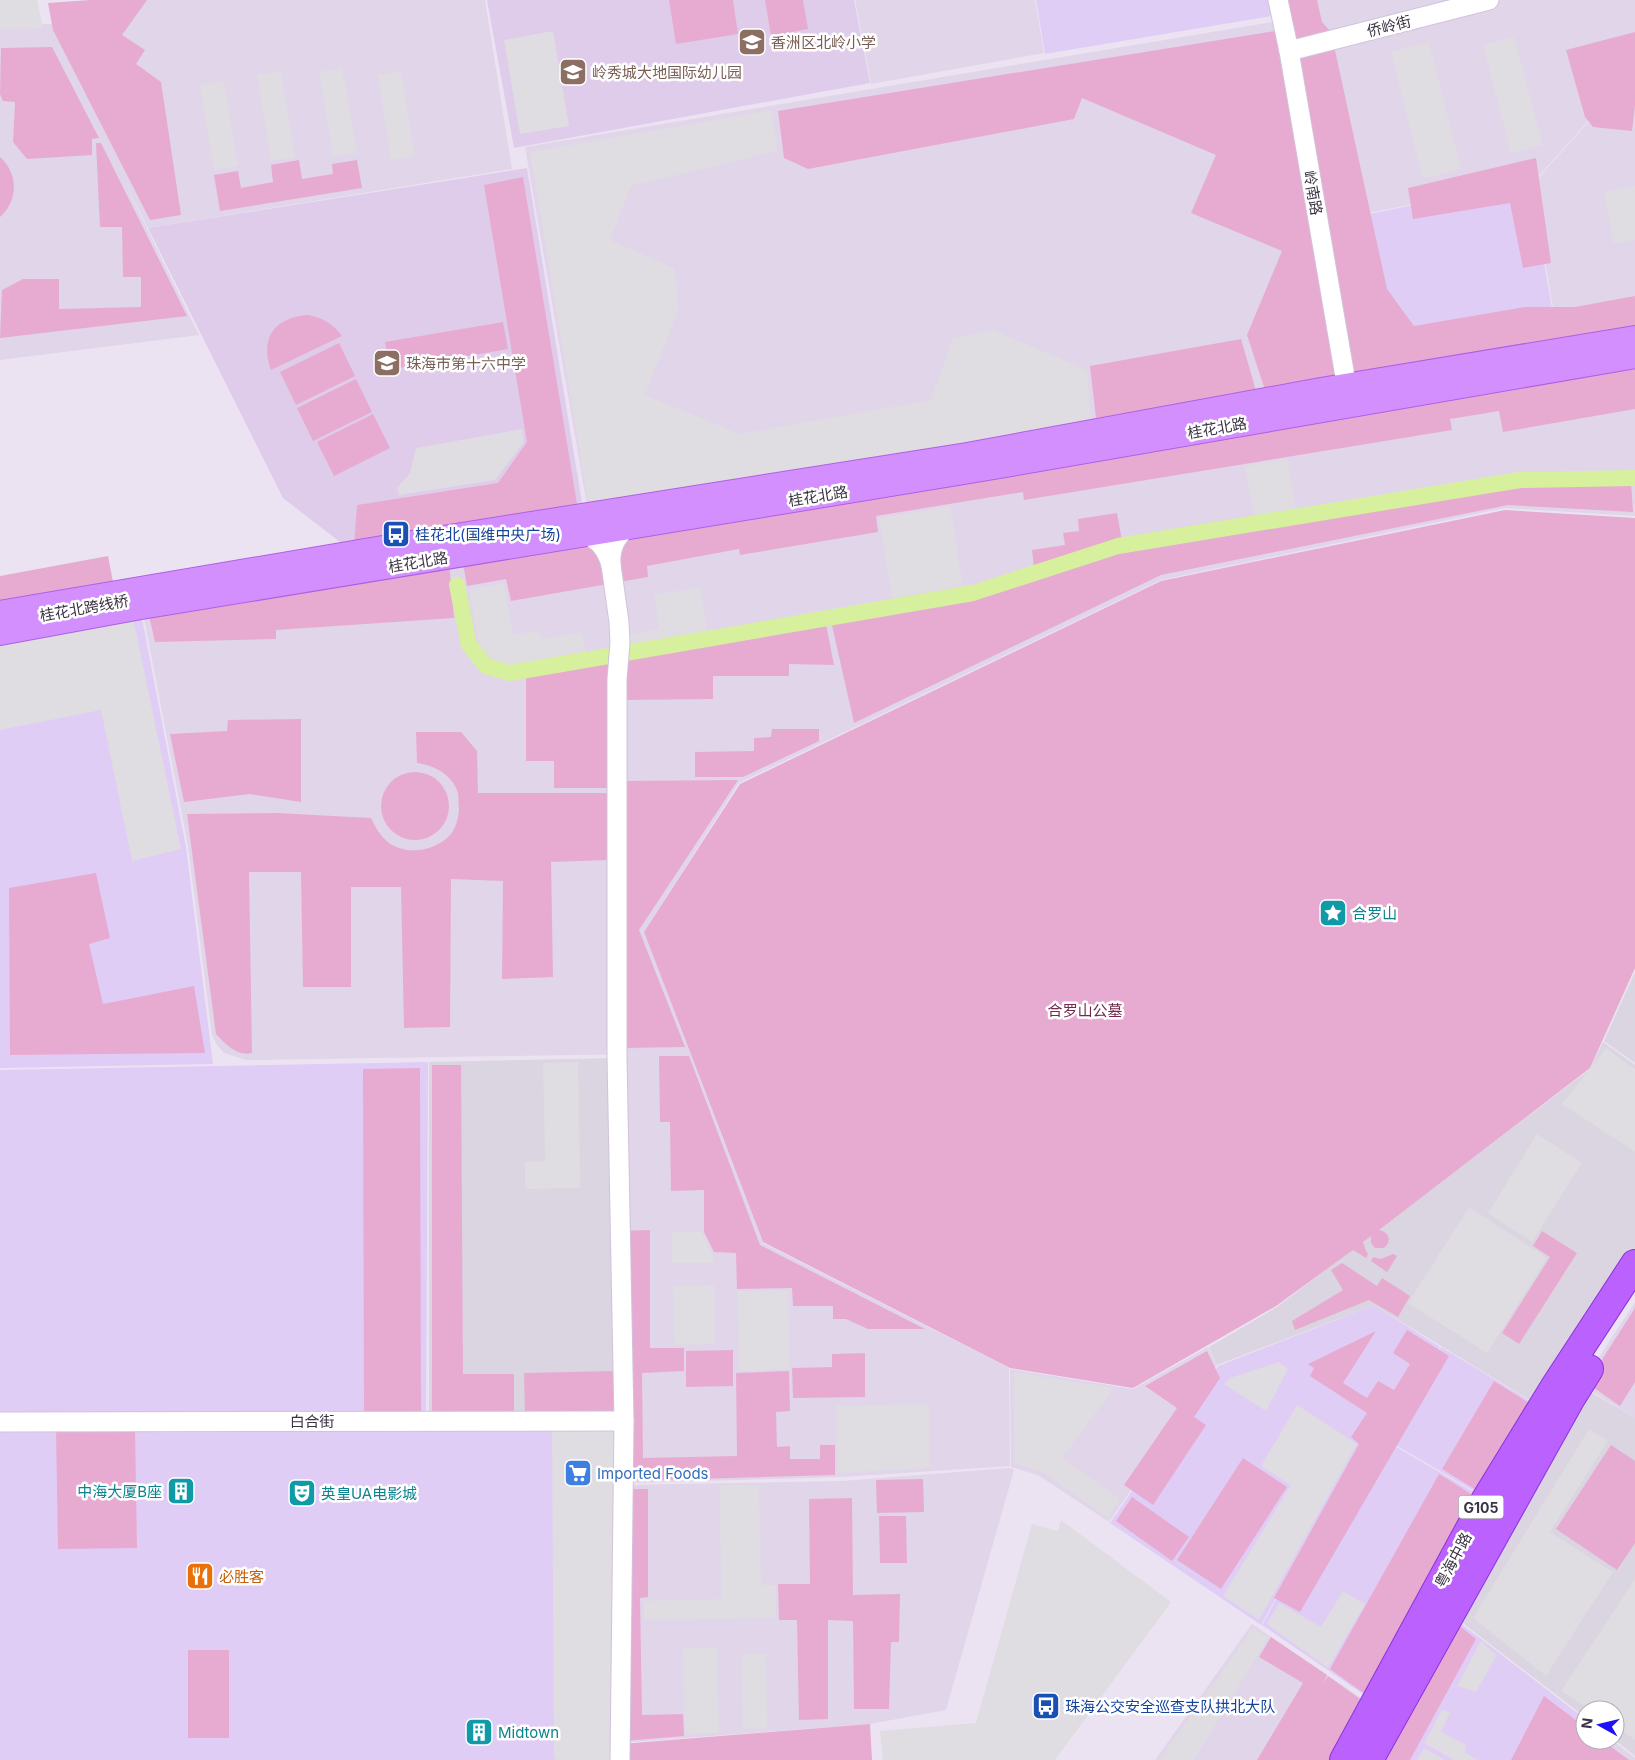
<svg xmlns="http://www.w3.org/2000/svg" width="1635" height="1760" font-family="Inter,'Noto Sans SC',sans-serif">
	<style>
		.residential { fill: #e1d5ea }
		.commercial { fill: #e0cdf5 }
		.industrial { fill: #dad5e0 }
		.education { fill: #dfcceb }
		.green { fill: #e7abd2 }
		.parking { fill: #dfdce2 }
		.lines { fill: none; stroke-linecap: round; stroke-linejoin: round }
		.canal { stroke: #d6f09e; stroke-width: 16 }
		.minor-casing { stroke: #d0c3db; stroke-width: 21 }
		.major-casing { stroke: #af5fe4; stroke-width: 26 }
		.highway-casing { stroke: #8d31dd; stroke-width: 30 }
		.minor { stroke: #fff; stroke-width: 19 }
		.major { stroke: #d48fff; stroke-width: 24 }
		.highway { stroke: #ba61fe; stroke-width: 28 }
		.labels { text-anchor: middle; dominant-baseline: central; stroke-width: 5; stroke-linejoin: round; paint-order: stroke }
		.shield { fill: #fff; stroke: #76707b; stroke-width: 1 }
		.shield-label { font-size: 14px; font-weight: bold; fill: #3b3343 }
		.street-label { font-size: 15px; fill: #3b3343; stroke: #fff }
		.education-label { font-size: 15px; fill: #785e54; stroke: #fff; text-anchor: start }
		.transit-label { font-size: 15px; fill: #164399; stroke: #fff; text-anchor: start }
		.culture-label { font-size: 15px; fill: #0d838f; stroke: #fff; text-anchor: start }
		.park-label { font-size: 15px; fill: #75274c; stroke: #fff }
		.shop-label { font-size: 15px; fill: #366cbe; stroke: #fff; text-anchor: start }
		.food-label { font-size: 15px; fill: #c56008; stroke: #fff; text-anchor: start }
	</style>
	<rect width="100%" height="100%" fill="#ece3f2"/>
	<g class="residential">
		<path d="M108,0H485L512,169L148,228L120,173L199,335L0,360V24H80Z"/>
		<path d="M855,0H1035L1044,53L871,84Z"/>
		<path d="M1280,0H1484L1290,49Z"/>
		<path d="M1494,0H1635V69L1536,179L1320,223L1290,52Z"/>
		<path d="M1278,21L1343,382L588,511L525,147Z"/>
		<path d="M1635,70V335L1560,348L1532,185Z"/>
		<path d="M1635,357V516L1505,508L1161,580L739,783L644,932L763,1243L1009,1368L1010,1466L842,1477L625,1483L618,1055L648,1054L246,1060L224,1053L217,1045L212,1035L188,846L142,608Z"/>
		<path d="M1635,1302V1418L1581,1385Z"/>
		<path d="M1208,1347L1217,1365L1109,1522L1038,1475L1011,1467L1010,1369L1133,1389Z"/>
		<path d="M1009,1468L1014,1470L946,1710L870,1724L621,1743L624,1485L842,1481Z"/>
		<path d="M1252,1624L1373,1706L1343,1760H1155Z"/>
		<path d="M1592,1740H1612L1635,1758V1760H1588Z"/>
	</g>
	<g class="commercial">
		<path d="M1036,0H1276L1278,15L1045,54Z"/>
		<path d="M1530,181L1559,349L1348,383L1321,224Z"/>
		<path d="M140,608L186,847L213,1064L0,1068V634Z"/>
		<path d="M428,1062L426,1419L0,1421V1070Z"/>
		<path d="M1374,1305L1440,1347L1386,1440L1368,1431L1261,1625L1110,1523L1218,1366Z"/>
		<path d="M1441,1347L1540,1407L1484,1497L1387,1440Z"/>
		<path d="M0,1422H623L619,1760H0Z"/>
		<path d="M1369,1431L1484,1498L1373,1701L1262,1625Z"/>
		<path d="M1450,1615L1585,1719L1587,1760H1370Z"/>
	</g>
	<g class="industrial">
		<path d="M1635,972V1063L1604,1041Z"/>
		<path d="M1603,1042L1635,1065V1262L1541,1407L1374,1305L1217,1365L1209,1347L1277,1307L1590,1069Z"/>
		<path d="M616,1058L622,1419H429V1062Z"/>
		<path d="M1580,1386L1635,1418V1756L1615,1740V1710H1585V1717L1451,1614Z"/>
	</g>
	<g class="education">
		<path d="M487,0H854L870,83L514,148Z"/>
		<path d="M527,168L584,515L353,552L283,498L148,228Z"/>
	</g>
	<g class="green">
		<path d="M90,0H147L122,35L145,50L136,64L161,82L181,215L150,220L53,30L48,3Z"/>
		<path d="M669,0H733L738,34L676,44Z"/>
		<path d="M765,0H803L808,29L771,36Z"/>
		<path d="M1281,0H1317L1322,22L1331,32L1387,289L1414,326L1525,307H1575L1635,296V332L1351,380Z"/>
		<path d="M1275,31L1337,377L1265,390L1247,335L1282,251L1191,213L1216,155L1082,98L1074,119L808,169L784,158L778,111Z"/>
		<path d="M1635,32V105L1632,131L1593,127L1585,117L1566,50Z"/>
		<path d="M52,47L99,138L92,139V155L27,159L13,142L15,102L3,101L0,94L1,48Z"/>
		<path d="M96,143H101L187,316L0,338L2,290L23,279H59V309L141,307V277H123L122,227H100Z"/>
		<path d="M0,157C18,173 19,200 0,217Z"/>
		<path d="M1536,158L1551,263L1523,268L1510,203L1413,219L1408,188Z"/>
		<path d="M299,160L302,179L333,174L332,164L357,160L362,188L220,211L214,175L238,171L241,188L273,182L271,165Z"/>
		<path d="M523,177L578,510L354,547L357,505L498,483L527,442L484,185Z"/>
		<path d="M308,315C323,318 333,324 342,336L271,370C259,338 275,317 308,315Z"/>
		<path d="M503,322L508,349L389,370L385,342Z"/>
		<path d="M1241,339L1256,391L1096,418L1090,366Z"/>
		<path d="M339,343L355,376L296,405L280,372Z"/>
		<path d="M1635,360V409L1503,432L1499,411L1450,419L1452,430L1024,500L1023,492L876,516L878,532L740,555L739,549L647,566L648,577L511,601L506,579L467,586L462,558Z"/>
		<path d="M356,379L372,412L313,441L297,408Z"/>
		<path d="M373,414L390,448L334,476L317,442Z"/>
		<path d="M1523,482H1631L1633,512L1508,505L1161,575L854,723L831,621L970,597L1116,549Z"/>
		<path d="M1505,510L1635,518V968L1590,1068L1379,1230C1388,1232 1393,1240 1384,1248H1375L1371,1243V1236L1363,1242L1366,1251L1368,1254L1366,1258L1353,1250L1276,1306L1133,1388L1010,1368L763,1242L644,932L740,784L1161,581Z"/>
		<path d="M1117,513L1122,541L1034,568L1032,550L1065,545L1063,533L1079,531L1078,519Z"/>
		<path d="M108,556L114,587L0,608V576Z"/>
		<path d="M449,562L454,618L276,630V639L155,642L148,611Z"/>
		<path d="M826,624L834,665L789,664V676H713V699L624,700L623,658Z"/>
		<path d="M611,661L609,788H554V761H526V674Z"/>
		<path d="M301,719V802L250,794L184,802L170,734L227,731L228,720Z"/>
		<path d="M772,729H819V741L743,777H695V752L754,751V738L771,737Z"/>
		<path d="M416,732H461L477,751L478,793H609V860L551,862L553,977L502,979L503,881L451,879L450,1027L404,1028L401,887H351V987H303L301,872H249L252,1053C238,1057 225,1044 216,1034L187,814L277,813L371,818C375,827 381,837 389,843C408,856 436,851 451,834C456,828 459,816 459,808C458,804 459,797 458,793C453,775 434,765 417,763Z"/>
		<circle cx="415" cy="806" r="34"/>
		<path d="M738,780L639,930L685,1047L623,1048L622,781Z"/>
		<path d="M96,873L110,938L89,944L103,1004L194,986L205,1053L10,1055L9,888Z"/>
		<path d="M659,1056H689L760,1245L925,1329H868L846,1319H833V1306H793L792,1288L737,1289L736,1253L714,1252L704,1232V1190L671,1191L670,1122H660Z"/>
		<path d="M432,1065H461L463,1374H514V1415H432Z"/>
		<path d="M420,1068L421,1414H364L363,1069Z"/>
		<path d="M650,1230V1348H684V1371L642,1373L643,1458L737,1456L736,1373L789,1371L790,1411L776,1412L777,1447L790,1446V1459H820V1445H835V1475L628,1481L622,1231Z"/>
		<path d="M1542,1231L1577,1253L1519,1344L1502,1333L1550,1257L1533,1246Z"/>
		<path d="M1393,1254L1397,1256L1387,1272L1371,1261L1373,1257L1381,1259Z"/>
		<path d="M1342,1263L1377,1286L1382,1278L1410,1296L1398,1317L1369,1300L1295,1330L1292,1321L1343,1290L1331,1270Z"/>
		<path d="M1635,1308V1382L1620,1406L1587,1383Z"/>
		<path d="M1407,1330L1449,1356L1300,1612L1274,1598L1359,1444L1351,1437L1367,1413L1310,1376L1314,1368L1308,1364L1376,1331L1343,1383L1367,1398L1378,1381L1394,1390L1410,1364L1393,1353Z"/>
		<path d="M733,1350V1386L686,1387V1351Z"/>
		<path d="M1207,1351L1220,1378L1194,1417L1206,1425L1153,1505L1124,1485L1177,1408L1145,1386Z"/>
		<path d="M865,1353V1397L793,1398L792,1368L832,1367V1354Z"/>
		<path d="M618,1371L619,1413L525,1415L524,1373Z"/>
		<path d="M1494,1381L1537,1408L1484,1495L1442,1469Z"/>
		<path d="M135,1427L137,1548L58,1549L56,1429Z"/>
		<path d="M1611,1445L1635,1461V1543L1617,1570L1556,1529Z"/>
		<path d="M1243,1458L1287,1487L1221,1589L1177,1560Z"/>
		<path d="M1439,1474L1481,1500L1372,1699L1330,1669Z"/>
		<path d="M923,1479L924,1512L877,1513L876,1480Z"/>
		<path d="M626,1489H648V1597L640,1598L642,1715L683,1714L684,1736L624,1741Z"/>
		<path d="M1132,1497L1189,1537L1172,1561L1116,1521Z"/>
		<path d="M852,1498L853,1595L900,1594L899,1642H891L889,1709H854L853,1621L828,1620V1719L799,1720L797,1620H779L778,1584H810L809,1499Z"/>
		<path d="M879,1516H906L907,1563H880Z"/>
		<path d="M1451,1619L1476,1639L1410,1760H1372Z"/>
		<path d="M1271,1637L1327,1675L1323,1684L1328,1676L1370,1706L1341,1760H1257L1303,1683L1259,1657Z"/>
		<rect x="188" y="1650" width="41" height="88"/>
		<path d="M1544,1696L1585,1727V1740H1602L1629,1760H1511Z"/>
		<path d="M870,1724L872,1760H621V1744Z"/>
	</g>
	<g class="parking">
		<path d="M0,0H37L43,28L0,29Z"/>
		<path d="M553,31L569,126L520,134L504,40Z"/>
		<path d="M1514,37L1543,145L1511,153L1483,45Z"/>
		<path d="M1429,42L1461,169L1423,179L1391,52Z"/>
		<path d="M342,68L357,153L333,157L319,72Z"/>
		<path d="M401,71L415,156L391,160L378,75Z"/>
		<path d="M281,72L295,157L271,161L257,75Z"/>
		<path d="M224,81L238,166L214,170L200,85Z"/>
		<path d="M772,110L777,151L631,186L610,240L674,268L679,308L645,395L739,434L931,400L953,338L993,330L1087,370L1091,421L591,509L589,508L530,152Z"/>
		<path d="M1635,186V240L1614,244L1604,192Z"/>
		<path d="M522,429L524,442L495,480L399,495L397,488L410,473L416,448Z"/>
		<path d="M1287,458L1296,510L1254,517L1245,466Z"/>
		<path d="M950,506L963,586L892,598L879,518Z"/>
		<path d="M504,583L513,635L539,630L541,639L582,632L586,653L513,666L502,664L492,659L484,651L478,641L469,590Z"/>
		<path d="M700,587L708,633L610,650L608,637L612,593L624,590L631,635L659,629L654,595Z"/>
		<path d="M133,617L181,849L132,861L101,710L0,730V641Z"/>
		<path d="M1606,1048L1635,1069V1152L1562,1104Z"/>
		<path d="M578,1062L580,1188L525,1189V1162L545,1161L543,1063Z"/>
		<path d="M1537,1134L1582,1163L1532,1242L1488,1213Z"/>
		<path d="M1469,1207L1547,1258L1487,1353L1408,1303Z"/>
		<path d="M701,1231L713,1255V1263H672V1232Z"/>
		<path d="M714,1285L715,1344L674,1345L673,1286Z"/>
		<path d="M788,1290L790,1369L739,1371L737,1291Z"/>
		<path d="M1279,1362L1288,1369L1266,1411L1224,1384L1230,1378Z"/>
		<path d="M1014,1372L1114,1388L1062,1458L1120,1499L1108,1518L1042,1472L1015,1463Z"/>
		<path d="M929,1404V1468L837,1473L836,1406Z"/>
		<path d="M1297,1405L1357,1444L1259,1620L1223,1596L1291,1485L1261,1466Z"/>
		<path d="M616,1428L612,1760H556L554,1757L552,1429Z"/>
		<path d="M1589,1429L1608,1441L1550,1532L1613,1572L1546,1676L1473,1618Z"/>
		<path d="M720,1485H759L761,1585H776V1618L644,1620V1601L721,1599Z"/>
		<path d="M1061,1520L1171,1602L1055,1760H883L880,1731L976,1723L1032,1524L1058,1531Z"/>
		<path d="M1635,1579V1740L1615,1726V1710H1591L1561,1691Z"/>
		<path d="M1343,1591L1365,1604L1328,1668L1267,1624L1279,1603L1321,1627Z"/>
		<path d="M1253,1628L1268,1638L1194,1760H1159Z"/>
		<path d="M1481,1641L1497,1655L1476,1692L1457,1686Z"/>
		<path d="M683,1648H717L719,1733L685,1734Z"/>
		<path d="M742,1654H766L767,1728L743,1729Z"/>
		<path d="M1442,1710L1450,1712L1441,1732L1466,1745L1465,1753L1478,1760H1454L1424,1743Z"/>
		<path d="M1424,1748L1445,1760H1417Z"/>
	</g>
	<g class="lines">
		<path class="canal" d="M457,585L469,645L486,666L510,673L973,593L1118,546L1520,480L1635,478"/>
		<g class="minor-casing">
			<g id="minor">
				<path d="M1278,0L1289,51L1349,400"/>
				<path d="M1289,51L1489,0"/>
				<path d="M584,535C599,538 607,551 611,565C610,549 615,536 628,528"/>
				<path d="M611,565L619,622L620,643L617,679V1057L624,1421L620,1760"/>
				<path d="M0,1422L624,1421"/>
			</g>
		</g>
		<g class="major-casing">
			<g id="major">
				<path d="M0,613L418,542L967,455L1321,390L1635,338"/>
				<path d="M0,633L141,607L970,471L1635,356"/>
			</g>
		</g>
		<g class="highway-casing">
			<g id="highway">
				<path d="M1344,1760L1486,1499L1554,1388L1635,1264"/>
				<path d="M1369,1760L1571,1398L1589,1369"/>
			</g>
		</g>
		<use href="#minor" class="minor"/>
		<use href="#major" class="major"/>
		<use href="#highway" class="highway"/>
	</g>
	<defs>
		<g id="school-square" transform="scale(1.4375)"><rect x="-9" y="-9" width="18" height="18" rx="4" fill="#8d6e63" stroke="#fff"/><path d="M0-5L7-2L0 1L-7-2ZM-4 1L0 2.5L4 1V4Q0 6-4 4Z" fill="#fff"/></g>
		<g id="bus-square" transform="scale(1.4375)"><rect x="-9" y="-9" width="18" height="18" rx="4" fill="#1a4fb4" stroke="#fff"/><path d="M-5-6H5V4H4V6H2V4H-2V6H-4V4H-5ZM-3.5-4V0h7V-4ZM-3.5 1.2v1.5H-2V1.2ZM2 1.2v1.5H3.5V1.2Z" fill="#fff"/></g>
		<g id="sight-square" transform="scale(1.4375)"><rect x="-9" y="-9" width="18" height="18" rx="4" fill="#0f9aa8" stroke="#fff"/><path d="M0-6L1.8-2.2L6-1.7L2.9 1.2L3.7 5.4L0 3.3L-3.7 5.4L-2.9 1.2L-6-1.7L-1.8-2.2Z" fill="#fff"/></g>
		<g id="supermarket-square" transform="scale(1.4375)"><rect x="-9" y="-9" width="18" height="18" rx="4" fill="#3f7fe0" stroke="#fff"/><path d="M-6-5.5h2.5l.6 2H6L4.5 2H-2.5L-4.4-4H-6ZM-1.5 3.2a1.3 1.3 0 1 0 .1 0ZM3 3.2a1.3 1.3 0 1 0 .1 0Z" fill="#fff"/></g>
		<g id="building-square" transform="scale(1.4375)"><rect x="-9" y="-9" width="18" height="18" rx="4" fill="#0f9aa8" stroke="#fff"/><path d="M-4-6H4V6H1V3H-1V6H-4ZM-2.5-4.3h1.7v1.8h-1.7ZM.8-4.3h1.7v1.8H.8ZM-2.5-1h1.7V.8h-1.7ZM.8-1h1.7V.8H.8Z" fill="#fff"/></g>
		<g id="theatre-square" transform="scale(1.4375)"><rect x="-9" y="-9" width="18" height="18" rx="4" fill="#0f9aa8" stroke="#fff"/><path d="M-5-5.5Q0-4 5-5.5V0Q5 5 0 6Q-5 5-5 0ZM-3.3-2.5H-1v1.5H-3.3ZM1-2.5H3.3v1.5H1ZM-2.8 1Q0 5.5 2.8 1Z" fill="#fff"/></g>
		<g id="restaurant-square" transform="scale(1.4375)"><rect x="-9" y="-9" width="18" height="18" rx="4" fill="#e8710a" stroke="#fff"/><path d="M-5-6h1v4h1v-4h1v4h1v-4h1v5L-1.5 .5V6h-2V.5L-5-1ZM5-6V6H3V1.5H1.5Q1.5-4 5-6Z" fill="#fff"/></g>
	</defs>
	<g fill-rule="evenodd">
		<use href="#school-square" x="752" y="42"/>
		<use href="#school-square" x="573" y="72"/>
		<use href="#school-square" x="387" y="363"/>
		<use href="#bus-square" x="396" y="534"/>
		<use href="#sight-square" x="1333" y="913"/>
		<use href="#supermarket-square" x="578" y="1473"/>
		<use href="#building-square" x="181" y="1491"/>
		<use href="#theatre-square" x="302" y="1493"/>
		<use href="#restaurant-square" x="200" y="1576"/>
		<use href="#bus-square" x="1046" y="1706"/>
		<use href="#building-square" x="479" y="1732"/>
	</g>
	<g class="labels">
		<rect class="shield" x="1458.5" y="1495.5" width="45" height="23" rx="4"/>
		<g class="shield-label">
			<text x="1481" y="1507">G105</text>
		</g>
		<g class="street-label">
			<text transform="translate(1389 26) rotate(-14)">侨岭街</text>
			<text transform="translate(1313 193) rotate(80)">岭南路</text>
			<text transform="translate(1217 428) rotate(-10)">桂花北路</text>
			<text transform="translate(818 496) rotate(-9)">桂花北路</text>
			<text transform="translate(418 562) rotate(-9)">桂花北路</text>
			<text transform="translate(84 608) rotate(-10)">桂花北跨线桥</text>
			<text x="312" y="1421">白合街</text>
			<text transform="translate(1453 1560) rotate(-62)">粤海中路</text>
		</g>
		<g class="education-label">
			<text x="771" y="42">香洲区北岭小学</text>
			<text x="592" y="72">岭秀城大地国际幼儿园</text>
			<text x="406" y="363">珠海市第十六中学</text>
		</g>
		<g class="transit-label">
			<text x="415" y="534">桂花北(国维中央广场)</text>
			<text x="1065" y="1706">珠海公交安全巡查支队拱北大队</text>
		</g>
		<g class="culture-label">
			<text x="1352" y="913">合罗山</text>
			<text x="162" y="1491" text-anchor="end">中海大厦B座</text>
			<text x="321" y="1493">英皇UA电影城</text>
			<text x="498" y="1732">Midtown</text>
		</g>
		<g class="park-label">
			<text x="1085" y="1010">合罗山公墓</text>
		</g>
		<g class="shop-label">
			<text x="597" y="1473">Imported Foods</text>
		</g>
		<g class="food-label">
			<text x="219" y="1576">必胜客</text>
		</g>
	</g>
	<g transform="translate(1600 1725) rotate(278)"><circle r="24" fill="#ffffff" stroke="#b1adb4"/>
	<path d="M0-4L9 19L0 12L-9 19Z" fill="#1d11fb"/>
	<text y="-8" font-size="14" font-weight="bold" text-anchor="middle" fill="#3b3343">N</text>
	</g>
</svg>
